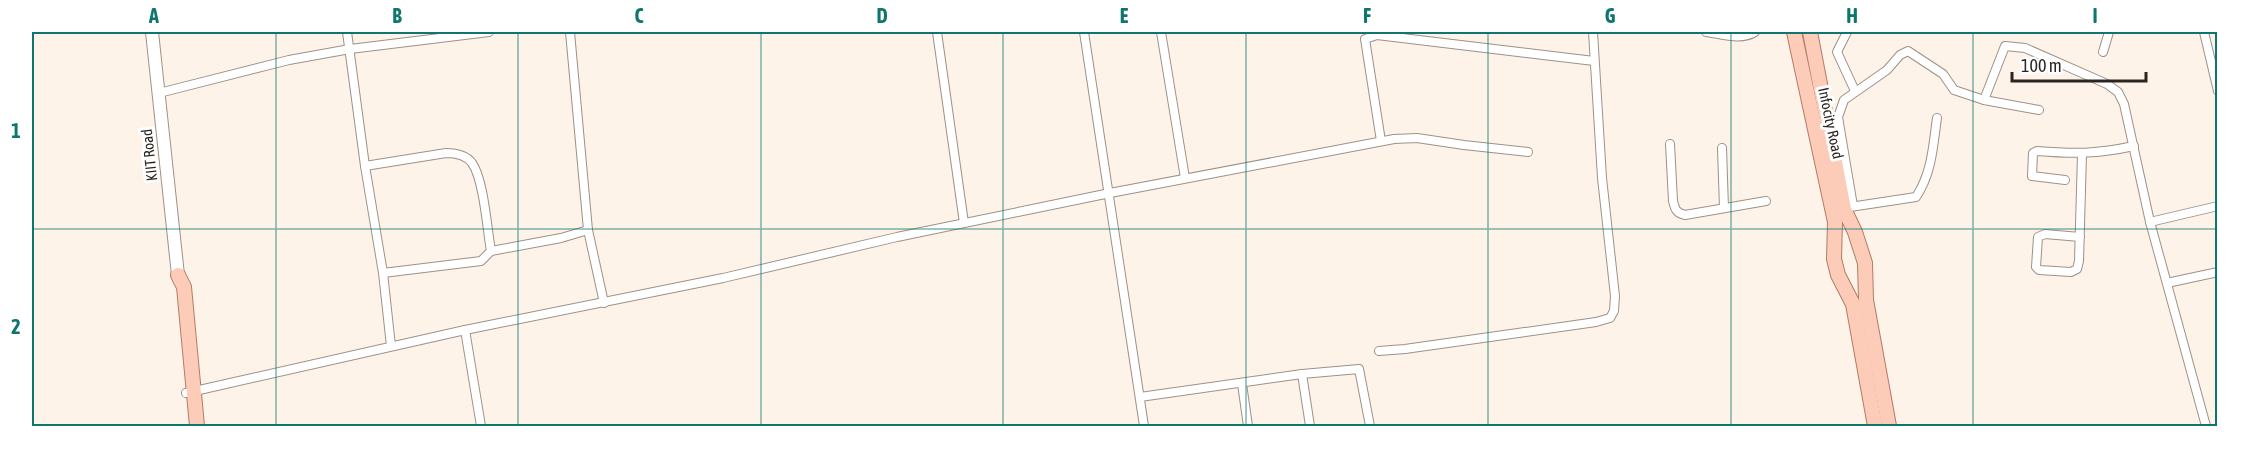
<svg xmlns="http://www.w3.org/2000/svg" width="2249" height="458" font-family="'Asap Condensed',sans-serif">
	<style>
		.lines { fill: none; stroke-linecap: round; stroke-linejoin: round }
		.street-casing { stroke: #9e9186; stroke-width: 10 }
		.secondary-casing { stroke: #9e9186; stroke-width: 14 }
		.primary-casing { stroke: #b27b66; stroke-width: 16 }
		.street { stroke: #fff; stroke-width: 8 }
		.secondary { stroke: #fff; stroke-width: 12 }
		.primary { stroke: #fdccb9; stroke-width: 14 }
		.grid { fill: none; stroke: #0f766e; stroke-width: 1.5; stroke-opacity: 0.55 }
		.labels { text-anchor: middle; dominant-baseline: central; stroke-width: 6; stroke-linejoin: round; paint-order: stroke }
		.street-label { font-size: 15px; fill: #2a2520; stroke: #fff }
		.neatline { fill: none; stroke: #0f766e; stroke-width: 2 }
		.grid-label { font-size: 20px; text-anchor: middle; font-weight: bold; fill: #0f766e }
	</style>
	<rect width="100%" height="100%" fill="#fef3e9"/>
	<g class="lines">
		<g class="street-casing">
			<g id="street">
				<path d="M347,32L365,166L383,273L391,346"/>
				<path d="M937,32L964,223"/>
				<path d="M1084,32L1144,426"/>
				<path d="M1161,32L1185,178"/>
				<path d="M1706,32C1722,34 1741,41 1755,32"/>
				<path d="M1847,32L1837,52L1855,91"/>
				<path d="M2204,32L2218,91"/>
				<path d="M2103,52L2109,32"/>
				<path d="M159,93L289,60L350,49L489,32"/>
				<path d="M1984,100L2005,46L2025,48L2107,84L2118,92L2124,104L2150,222L2206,426"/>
				<path d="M1381,141L1365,39L1377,35L1594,61"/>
				<path d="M1670,144L1673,201C1675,209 1676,213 1685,215L1766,201"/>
				<path d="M1722,148L1724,208"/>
				<path d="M365,166L446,153C455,153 466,155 472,163C484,180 487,229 491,251"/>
				<path d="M2065,180L2032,176L2033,153L2037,151C2074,154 2097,154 2134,146"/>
				<path d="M1853,206L1838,117L1844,100L1887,70L1900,55L1908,51L1943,74L1954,90L1984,100L2039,110"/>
				<path d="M1850,207L1916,197C1932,173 1933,146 1937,118"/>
				<path d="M2150,222L2218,206"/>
				<path d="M588,230L604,303"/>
				<path d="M2080,237L2045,234L2038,237L2036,267L2039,270L2071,272L2077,269L2079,261L2082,154"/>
				<path d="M383,273L481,261L491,251L561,238L588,230L570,32"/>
				<path d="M2167,283L2218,272"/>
				<path d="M465,330L481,426"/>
				<path d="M1379,351L1405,349L1596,322L1610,318L1614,311L1615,296L1602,178L1593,32"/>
				<path d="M1302,374L1310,426"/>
				<path d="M1242,384L1248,426"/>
				<path d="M186,393L465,330L723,278L897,237L1110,193L1394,139L1417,138L1464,145L1528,152"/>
				<path d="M1140,397L1302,374L1359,369L1370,426"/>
			</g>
		</g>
		<g class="secondary-casing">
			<path id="secondary" d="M152,32L178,275"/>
		</g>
		<g class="primary-casing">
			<g id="primary">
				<path d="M1794,32L1835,222L1834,259L1838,275L1853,304L1875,426"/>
				<path d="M1810,32L1844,209L1855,232L1865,263L1866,300L1889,426"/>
				<path d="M178,275L184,287L197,426"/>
			</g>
		</g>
		<use href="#street" class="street"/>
		<use href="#secondary" class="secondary"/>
		<use href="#primary" class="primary"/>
	</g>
	<path class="grid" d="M276,32V426M518,32V426M761,32V426M1003,32V426M1246,32V426M1488,32V426M1731,32V426M1973,32V426M32,229H2218"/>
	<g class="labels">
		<g class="street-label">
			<text transform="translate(1831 123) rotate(78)">Infocity Road</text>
			<text transform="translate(149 155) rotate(-96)">KIIT Road</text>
		</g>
	</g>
	<rect width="2249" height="458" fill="none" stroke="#ffffff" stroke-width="66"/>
	<path d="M2012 72v9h134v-9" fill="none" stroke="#2a2520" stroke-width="3"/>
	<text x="2021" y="72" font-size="18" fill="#2a2520" stroke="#ffffff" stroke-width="4.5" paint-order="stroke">100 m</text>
	<rect x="33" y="33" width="2183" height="392" class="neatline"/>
	<g class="grid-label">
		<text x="154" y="23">A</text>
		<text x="397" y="23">B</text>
		<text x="639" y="23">C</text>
		<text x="882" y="23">D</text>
		<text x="1124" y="23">E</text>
		<text x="1367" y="23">F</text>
		<text x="1610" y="23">G</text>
		<text x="1852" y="23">H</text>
		<text x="2095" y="23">I</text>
		<text x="16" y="138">1</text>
		<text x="16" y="334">2</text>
	</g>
</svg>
